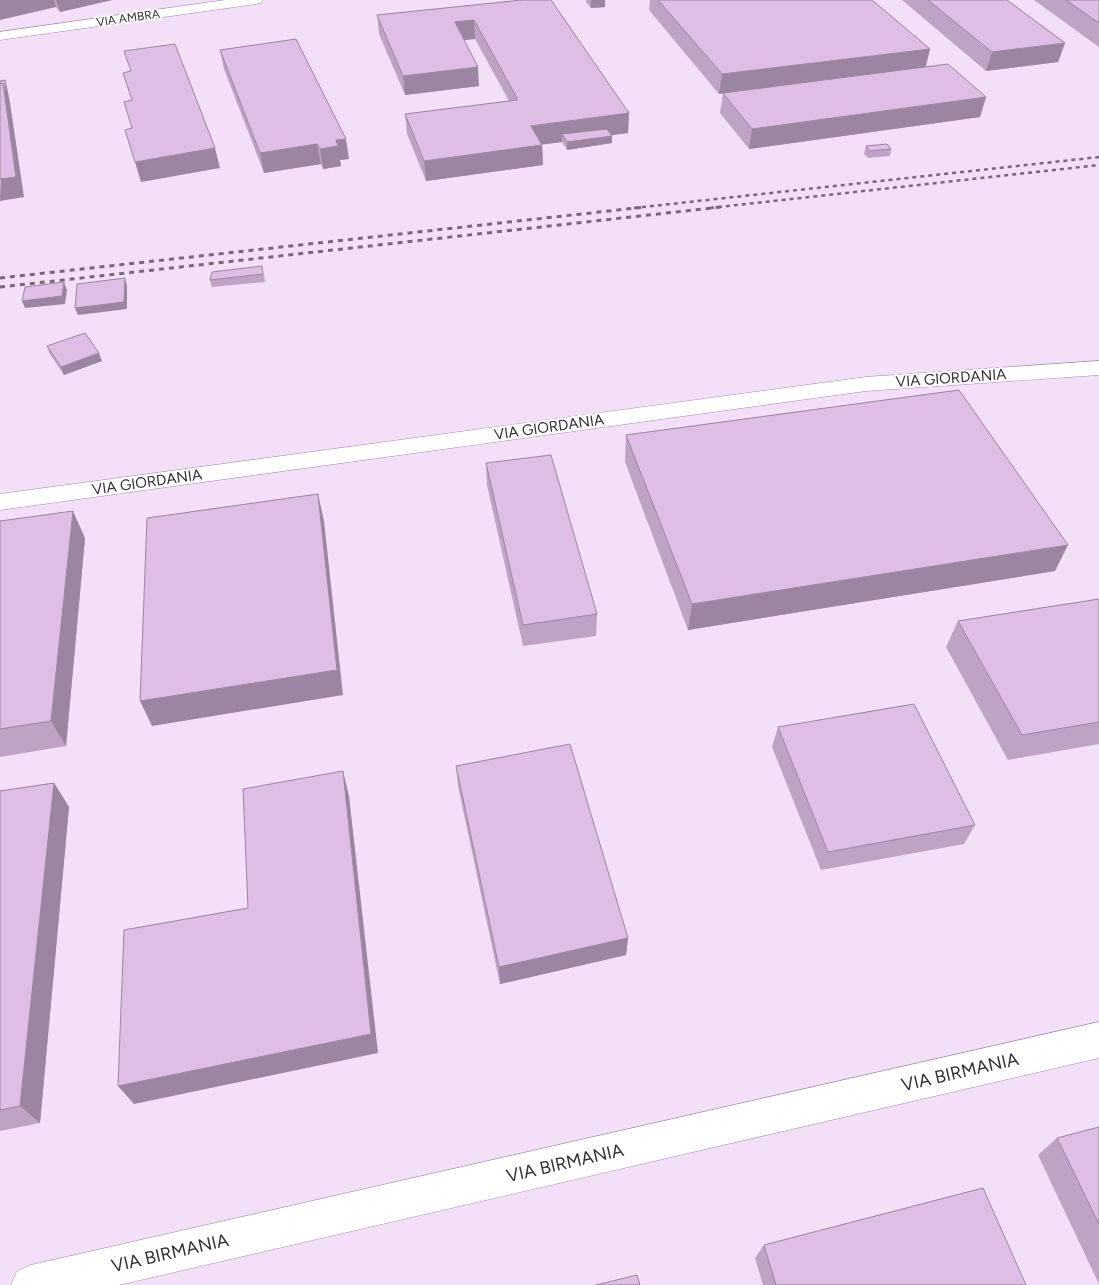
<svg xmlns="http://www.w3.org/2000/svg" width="1099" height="1285" font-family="Figtree,sans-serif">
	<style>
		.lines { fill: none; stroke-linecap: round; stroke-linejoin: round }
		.minor-casing { stroke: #a08ea4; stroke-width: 1 }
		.minor { fill: #fff; fill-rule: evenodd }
		.rail-far1 { stroke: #766978; stroke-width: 2.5; stroke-dasharray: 4 4; stroke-linecap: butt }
		.rail { stroke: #766978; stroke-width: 3; stroke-dasharray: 5 5; stroke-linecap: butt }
		.wall { fill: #bfa3c5 }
		.shaded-wall { fill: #9b85a0 }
		.building { fill: #debee5; stroke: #9b85a0 }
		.labels { text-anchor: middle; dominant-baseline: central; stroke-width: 4; stroke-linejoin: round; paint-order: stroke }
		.far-street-label { font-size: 12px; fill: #342c35; stroke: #fff }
		.street-label { font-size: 15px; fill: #342c35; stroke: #fff }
		.near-street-label { font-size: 18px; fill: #342c35; stroke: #fff }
	</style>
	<rect width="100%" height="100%" fill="#f3dff7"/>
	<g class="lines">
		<g class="minor-casing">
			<g id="minor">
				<path d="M225,0H263L261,3L256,4L0,40V32Z"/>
				<path d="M1099,361V375L866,391L0,510V494L866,377Z"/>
				<path d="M1099,1022V1058L119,1285H11L17,1271L31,1265Z"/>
			</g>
		</g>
		<use href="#minor" class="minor"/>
		<g class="rail-far1">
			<path d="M634,208L1099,157"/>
			<path d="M710,208L1099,165"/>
		</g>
		<g class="rail">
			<path d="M0,278L645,207"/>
			<path d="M0,287L721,207"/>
		</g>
	</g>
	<g class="wall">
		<path d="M0,0H112L60,12L56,7Z"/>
		<path d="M522,0L629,113L628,133L612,135V143L567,150L562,142L542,144L543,165L426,181L407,134L405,114L509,101L475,39L464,40L479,86L405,95L379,34L377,15Z"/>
		<path d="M586,0H605V7L591,8L586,2Z"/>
		<path d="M650,0H872L930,49L926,67L986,97L980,117L749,149L720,113L723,93L719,94L649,10Z"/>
		<path d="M902,0H1007L1065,43L1058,62L986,71Z"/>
		<path d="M1034,0H1099V47Z"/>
		<path d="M220,50L349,159L340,160L341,166L323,169L321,164L264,173L224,69Z"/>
		<path d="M866,146L891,149L890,156L868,158L864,154Z"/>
		<path d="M264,274L265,282L212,287L210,280Z"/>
		<path d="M47,346L102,361L64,375L50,354Z"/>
		<path d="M626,435L1055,571L688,630L625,462Z"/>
		<path d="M486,463L597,614L596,636L523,646L487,485Z"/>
		<path d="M0,521L85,538L66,746L0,757Z"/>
		<path d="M1099,599V744L1008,760L946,647L958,621Z"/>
		<path d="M778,727L975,825L964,844L821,870L772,747Z"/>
		<path d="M456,766L628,938L626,955L500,984L458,786Z"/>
		<path d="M54,783L69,807L40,1123L0,1131V791Z"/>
		<path d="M1099,1127V1284L1038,1155L1057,1138Z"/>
		<path d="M764,1245L1026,1285H763L755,1258Z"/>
	</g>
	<g class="shaded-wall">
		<path d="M0,0H54L56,7L0,20Z"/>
		<path d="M56,0H112L60,12Z"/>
		<path d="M591,0H605V7L591,8Z"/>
		<path d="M474,20L475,39L456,41L455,22Z"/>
		<path d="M1065,43L1058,62L986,71L992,52Z"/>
		<path d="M930,49L925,68L719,94L722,74Z"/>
		<path d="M478,67L479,86L405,95L403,76Z"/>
		<path d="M5,80L7,87L10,103L24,197L0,201L3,83Z"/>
		<path d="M986,97L980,117L749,149L752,129Z"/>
		<path d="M629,113L628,133L566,141L562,134V142L532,146L531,126Z"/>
		<path d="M612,136V143L567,150V142Z"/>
		<path d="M346,139L349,159L340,160L341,166L323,169L320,149L336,140Z"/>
		<path d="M317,144L321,164L264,173L260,153Z"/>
		<path d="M542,145L543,165L426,181L424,161Z"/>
		<path d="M215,148L220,168L141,182L135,162Z"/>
		<path d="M125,278L127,286V309L78,315L75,308Z"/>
		<path d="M64,282L67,290L65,304L25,308L22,301Z"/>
		<path d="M99,353L102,361L64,375L61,367Z"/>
		<path d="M318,494L324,521L343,695L152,726L140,701Z"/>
		<path d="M73,511L85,538L66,746L51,721Z"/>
		<path d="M1068,545L1055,571L688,630L692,604Z"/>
		<path d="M343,771L349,796L378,1053L134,1104L118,1086L371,1034Z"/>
		<path d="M54,783L69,807L40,1123L20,1106Z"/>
		<path d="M628,938L626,955L500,984L499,967Z"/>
	</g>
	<g class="building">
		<path d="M522,0H551L629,113L531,126L542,145L424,161L405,114L517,100V98L474,20L455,22L478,67L403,76L377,15Z"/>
		<path d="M658,0H872L930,49L722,74Z"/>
		<path d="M928,0H1007L1065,43L992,52Z"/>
		<path d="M1066,0H1099V23Z"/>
		<path d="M296,39L346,139L336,140L338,146L320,149L317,144L260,153L220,50Z"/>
		<path d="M175,44L215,148L135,162L125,130L132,128L124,102L132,100L123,73L131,71L124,51Z"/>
		<path d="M948,64L986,97L752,129L723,93Z"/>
		<path d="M5,80L7,96L3,83L0,84V81Z"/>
		<path d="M3,83L16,177L0,179V84Z"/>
		<path d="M607,129L612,136L567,142L562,134Z"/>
		<path d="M887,144L891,149L869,151L866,146Z"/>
		<path d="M262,266L263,274L210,280L212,272Z"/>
		<path d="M125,278L124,302L75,308L77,284Z"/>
		<path d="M64,282L62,296L22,301L25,287Z"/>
		<path d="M85,333L99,353L61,367L47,346Z"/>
		<path d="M959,390L1068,545L692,604L626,435Z"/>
		<path d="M551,455L597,614L523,625L486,463Z"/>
		<path d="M318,494L337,670L140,701L147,518Z"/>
		<path d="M73,511L51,721L0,729V521Z"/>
		<path d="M1099,599V722L1022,735L958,621Z"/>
		<path d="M914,704L975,825L828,852L778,727Z"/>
		<path d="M570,744L628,938L499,967L456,766Z"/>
		<path d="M343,771L371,1034L118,1086L124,930L248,908L243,789Z"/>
		<path d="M54,783L20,1106L0,1110V791Z"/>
		<path d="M1099,1127V1224L1057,1138Z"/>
		<path d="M983,1188L1026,1285H776L764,1245Z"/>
		<path d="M637,1275L640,1285H596Z"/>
	</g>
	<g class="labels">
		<g class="far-street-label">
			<text transform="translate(128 18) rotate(-8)">VIA AMBRA</text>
		</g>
		<g class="street-label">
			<text transform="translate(951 378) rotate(-4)">VIA GIORDANIA</text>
			<text transform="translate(549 427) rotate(-8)">VIA GIORDANIA</text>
			<text transform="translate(147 482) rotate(-8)">VIA GIORDANIA</text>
		</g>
		<g class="near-street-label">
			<text transform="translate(960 1072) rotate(-13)">VIA BIRMANIA</text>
			<text transform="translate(565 1163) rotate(-13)">VIA BIRMANIA</text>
			<text transform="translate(170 1253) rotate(-13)">VIA BIRMANIA</text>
		</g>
	</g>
</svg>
